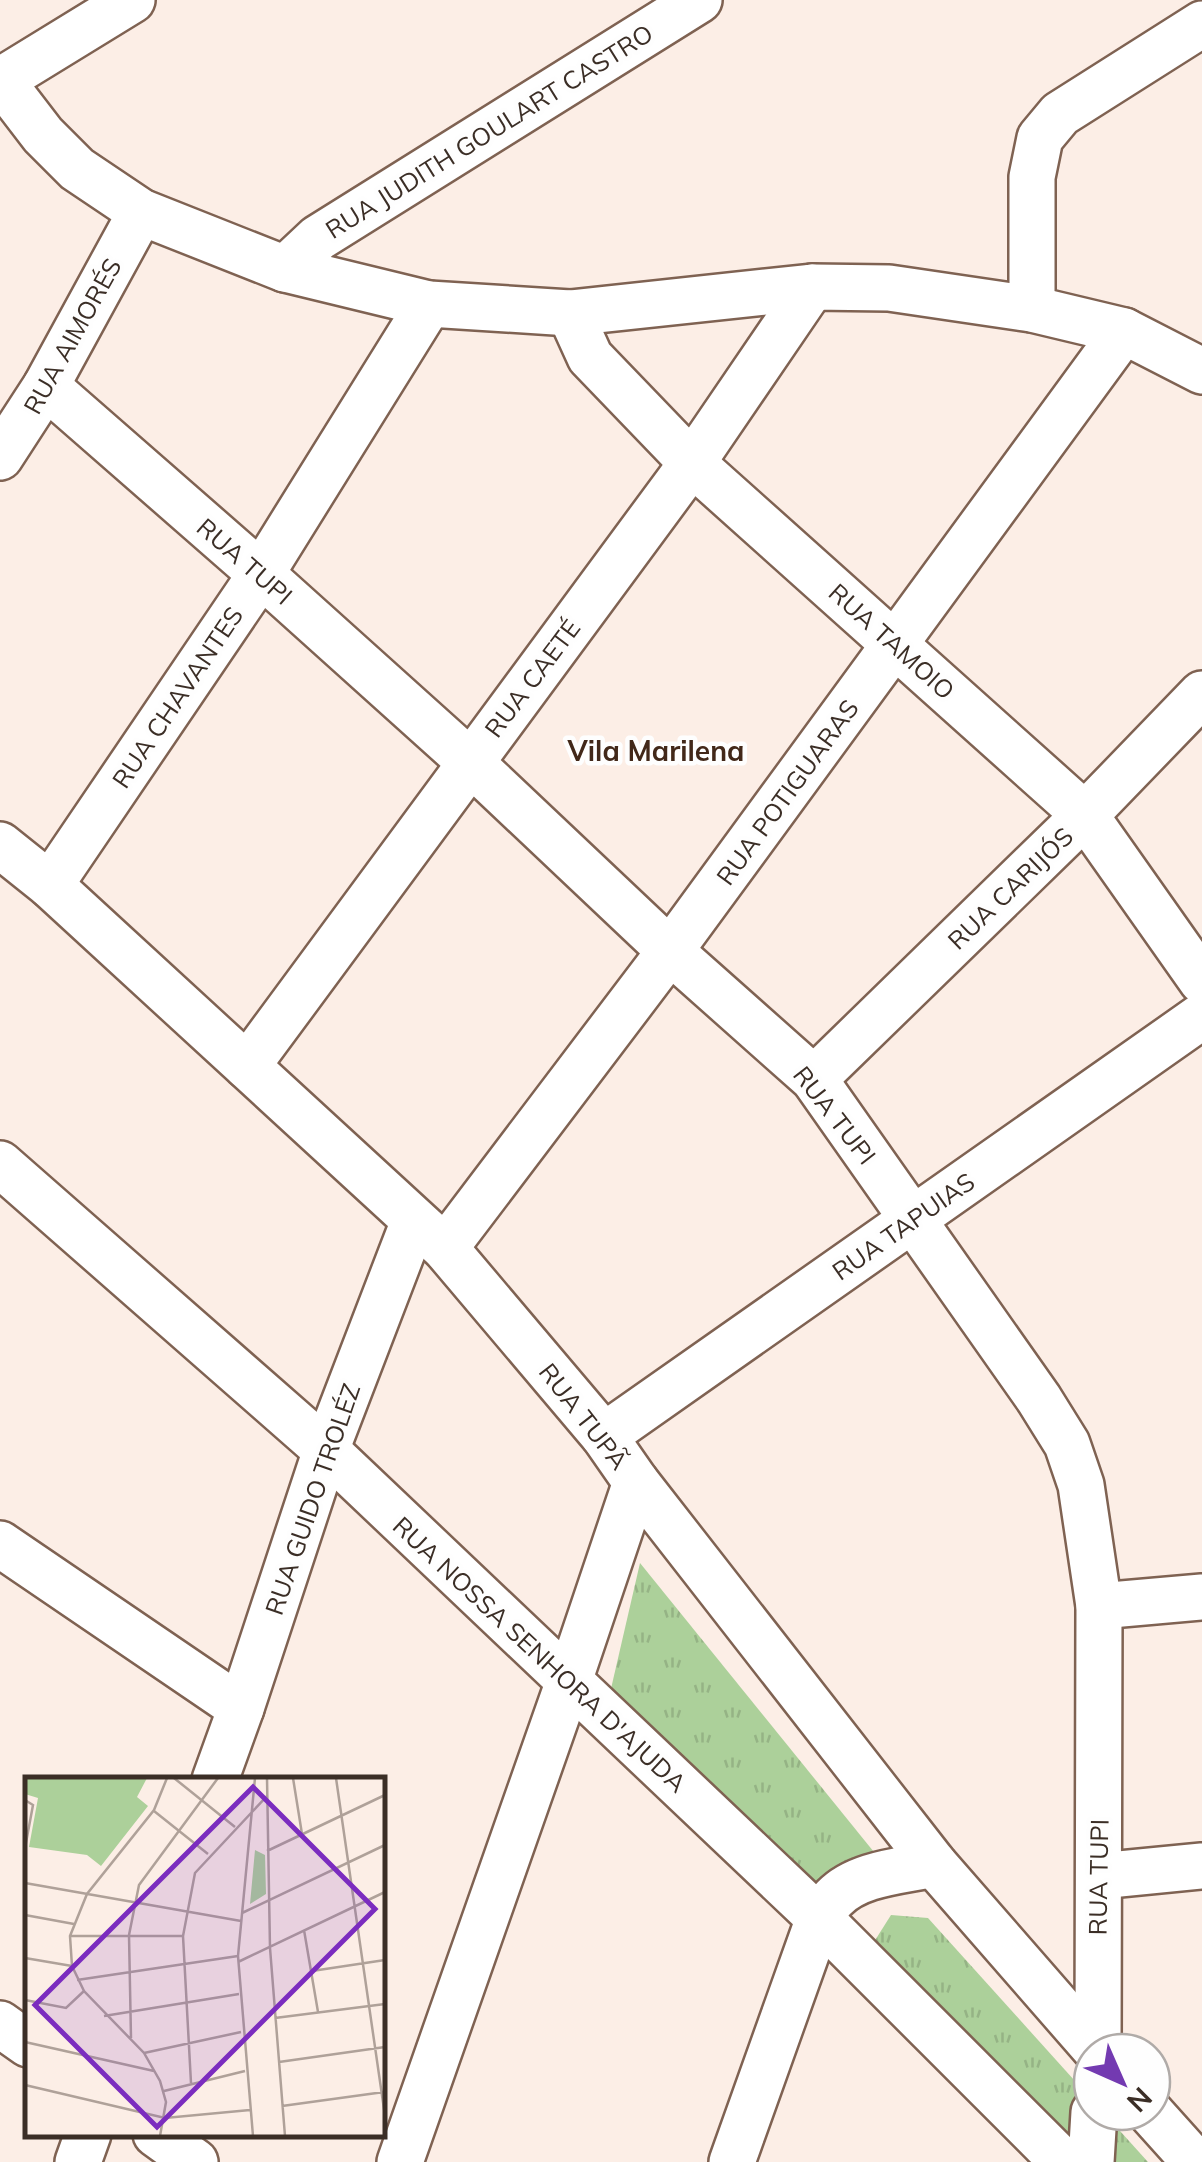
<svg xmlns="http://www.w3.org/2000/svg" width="1202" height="2162" font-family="Mulish,sans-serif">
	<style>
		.grass { fill: url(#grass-tufts) }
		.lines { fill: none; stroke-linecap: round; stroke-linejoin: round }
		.minor-casing { stroke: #7f6252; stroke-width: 50 }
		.minor { stroke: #fff; stroke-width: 45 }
		.labels { text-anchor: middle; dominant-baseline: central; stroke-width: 9; stroke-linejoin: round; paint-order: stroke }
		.street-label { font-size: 25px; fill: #3b2e26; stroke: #fefefe }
		.neighbourhood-label { font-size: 28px; font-weight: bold; fill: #422819; stroke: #fefefe }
		.inset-road { fill: none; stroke: #afa199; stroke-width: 2.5 }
		.view { fill: #7b2cbf; fill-opacity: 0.15; stroke: #7b2cbf; stroke-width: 5 }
		.inset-edge { fill: none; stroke: #3b2e26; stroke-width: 5 }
	</style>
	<defs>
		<pattern id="grass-tufts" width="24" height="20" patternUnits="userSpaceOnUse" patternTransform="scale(2.5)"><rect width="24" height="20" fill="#acd09a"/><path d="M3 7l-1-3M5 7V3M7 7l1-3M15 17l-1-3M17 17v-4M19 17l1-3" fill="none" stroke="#95b385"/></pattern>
	</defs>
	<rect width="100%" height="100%" fill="#fceee6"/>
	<g class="grass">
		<path d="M640,1563L882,1862L809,1889L610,1693Z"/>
		<path d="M891,1915L928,1918L1148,2162H1081L867,1953Z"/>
	</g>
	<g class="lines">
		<g class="minor-casing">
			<g id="minor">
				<path d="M0,79L43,135L77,169L141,212L285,269L429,304L570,313L812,287L889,288L1032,309L1124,331L1202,371"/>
				<path d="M0,81L132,0"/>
				<path d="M285,269L318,238L699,0"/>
				<path d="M1032,309V177L1040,138L1060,114L1202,24"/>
				<path d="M570,313L590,357L692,463L1085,815L1202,981"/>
				<path d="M46,386L261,574L470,762L670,951L814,1079L1039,1399L1067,1444L1081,1485L1099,1606L1098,2052"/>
				<path d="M0,457L46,386L141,212"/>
				<path d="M0,845L50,885L445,1248L604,1436L636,1482L934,1864L1098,2052"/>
				<path d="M50,885L261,574L429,304"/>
				<path d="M247,1066L692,463L812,287"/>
				<path d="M814,1079L1085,815L1202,694"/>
				<path d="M0,1164L326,1450L819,1918L1063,2162"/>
				<path d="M445,1248L670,951L1124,331"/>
				<path d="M604,1436L1202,1016"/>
				<path d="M0,1544L241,1708"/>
				<path d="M1099,1606L1202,1597"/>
				<path d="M215,1780L241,1708L326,1450L414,1221"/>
				<path d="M1099,1876L1202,1866"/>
				<path d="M0,2024L28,2044"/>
				<path d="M1150,2112L1195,2162"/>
				<path d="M156,2134L195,2162"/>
				<path d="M78,2162L88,2134"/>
				<path d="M400,2162L569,1681L636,1482"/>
				<path d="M732,2162L819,1918C824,1911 828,1904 834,1898C858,1873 902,1871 934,1864"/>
				<path d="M1091,2162L1094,2112"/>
			</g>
		</g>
		<use href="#minor" class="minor"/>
	</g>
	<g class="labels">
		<g class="street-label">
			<text transform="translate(489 131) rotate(-32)">RUA JUDITH GOULART CASTRO</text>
			<text transform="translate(72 336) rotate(-61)">RUA AIMORÉS</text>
			<text transform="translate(245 561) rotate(41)">RUA TUPI</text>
			<text transform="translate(892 641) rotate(42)">RUA TAMOIO</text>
			<text transform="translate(532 678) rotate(-53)">RUA CAETÉ</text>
			<text transform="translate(177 697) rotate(-56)">RUA CHAVANTES</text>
			<text transform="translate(787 792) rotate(-54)">RUA POTIGUARAS</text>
			<text transform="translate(1010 888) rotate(-44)">RUA CARIJÓS</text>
			<text transform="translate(835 1115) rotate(52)">RUA TUPI</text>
			<text transform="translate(903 1226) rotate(-35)">RUA TAPUIAS</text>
			<text transform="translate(584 1416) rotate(52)">RUA TUPÃ</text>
			<text transform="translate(312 1499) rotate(-71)">RUA GUIDO TROLÉZ</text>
			<text transform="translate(540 1654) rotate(43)">RUA NOSSA SENHORA D'AJUDA</text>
			<text transform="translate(1098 1877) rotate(-89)">RUA TUPI</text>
		</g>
		<g class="neighbourhood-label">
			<text x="656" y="750">Vila Marilena</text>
		</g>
	</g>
	<g transform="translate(25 1777)">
		<rect width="360" height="360" fill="#fceee6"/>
		<path d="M0,1H122L112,20L123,29L76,89L62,78L4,70L13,21L0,17ZM230,73L240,78L241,117L225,127Z" fill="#acd09a"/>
		<path class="inset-road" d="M149,1L210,50M242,1L245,171L260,359M268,1L277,57M311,1L360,339M0,23L8,28L0,71M129,34L183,77M242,74L360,18M0,106L216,144M217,136L360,68M0,138L49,147M279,153L293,235M45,159H158M0,181L47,189M213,185L360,115M287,194L360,183M52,203L213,179M0,223L41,231L59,214M79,239L214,217M250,241L360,227M106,261L104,158L114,108L193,1M0,265L129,294M119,276L216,255M254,285L360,270M166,306L158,159L170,96L242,19M0,308L140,341L225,333M139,314L220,294M257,329L359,315M135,359L141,325L135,304L119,276L59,214L47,189L45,159L62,117L129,33L142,1M228,359L213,179L230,1"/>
		<path class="view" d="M228,10L350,132L132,350L10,228Z"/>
		<rect width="360" height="360" class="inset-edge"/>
	</g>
	<g transform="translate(1122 2082) rotate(135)"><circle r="48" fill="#fefefe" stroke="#b0aba8" stroke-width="2.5"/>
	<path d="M0-8L18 38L0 25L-18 38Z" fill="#733ab1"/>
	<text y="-15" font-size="28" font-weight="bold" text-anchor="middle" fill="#3b2e26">N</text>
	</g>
</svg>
